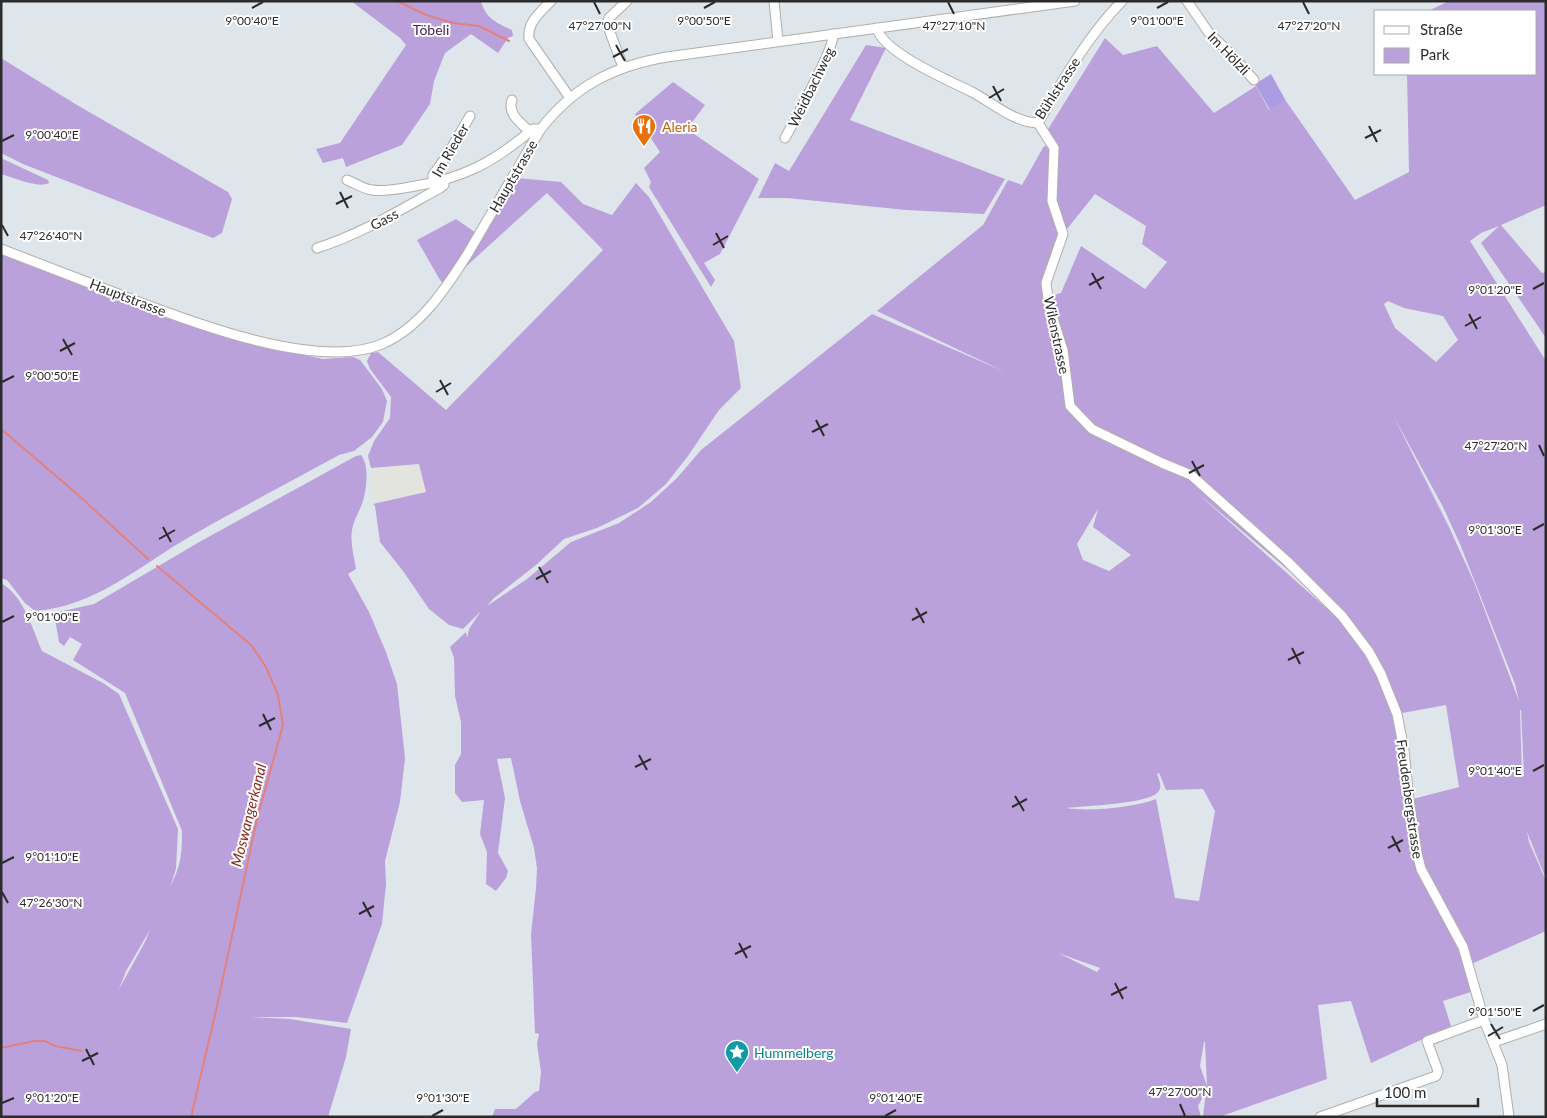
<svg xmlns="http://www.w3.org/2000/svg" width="1547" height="1118" font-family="Lato,sans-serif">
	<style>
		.industrial { fill: #e4e4de }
		.green { fill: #bba1dc; fill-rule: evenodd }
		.pitch { fill: #ac9de2 }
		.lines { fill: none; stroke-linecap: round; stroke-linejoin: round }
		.stream { stroke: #e2817d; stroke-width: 2 }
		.minor-casing { stroke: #b2aea8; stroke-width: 11 }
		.minor { stroke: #fff; stroke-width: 9 }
		.ticks { fill: none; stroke: #2b2b2b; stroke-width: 2 }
		.labels { text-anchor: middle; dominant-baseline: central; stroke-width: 4; stroke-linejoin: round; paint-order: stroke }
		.park-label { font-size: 14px; fill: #462260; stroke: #fff }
		.street-label { font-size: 14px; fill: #2b2b2b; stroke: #fff }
		.food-label { font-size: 14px; fill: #c56008; stroke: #fff; text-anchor: start }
		.culture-label { font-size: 14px; fill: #0d838f; stroke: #fff; text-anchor: start }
		.water-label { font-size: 15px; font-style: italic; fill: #8d2a1c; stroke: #fff }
		.ticks-label { font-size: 12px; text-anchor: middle; fill: #2b2b2b; stroke: #fff; stroke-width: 4; stroke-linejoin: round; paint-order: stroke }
	</style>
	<rect width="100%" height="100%" fill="#dee6eb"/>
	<path class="industrial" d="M419,464L426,492L373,504L371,468Z"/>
	<g class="green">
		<path d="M351,1H481C485,18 497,23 512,30L513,36L508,38L498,53L471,34L445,53L434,81L430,104L402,145L346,167L343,158L323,163L316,149L340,143L406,45L400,38Z"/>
		<path d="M1449,1H1546V205L1501,225L1542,273L1546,272V338L1481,243L1499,226L1481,233L1470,241L1546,361V879L1527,832L1529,842L1546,881V931L1469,965L1474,991L1443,1001L1451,1026L1371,1063L1351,1001L1318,1005L1327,1079L1219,1117H1203L1206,1091L1198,1106L1201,1117H492L495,1109H516L535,1092L539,1091L541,1072L537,1044L539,1034L535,1033L531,934L536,888L537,868L534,848L520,801L511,758L497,759L505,798L498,853L508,871L506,878L496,891L486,884L487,852L480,834L484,800L462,802L455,793V765L461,754V722L455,696L454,658L450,647L466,632L467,638L469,629L481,611L463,629L449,625L429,609L403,571L380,542L375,506L373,504L426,492L419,464L371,468L368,456L374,441L390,418L391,397L370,369L367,361L371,353L378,352L446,410L603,250L547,193L461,271L517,178L561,182L583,204L612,215L636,183L649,197L734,341L741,388L719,410L688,456L666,484L638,508L597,528L564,539L536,565L494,598L487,606L527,579L571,542L619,523L651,502L677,478L701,450L872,314L1003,371L877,311L983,225L1008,180L1022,185L1044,146L1054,148L1045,134L1105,38L1123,55L1157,46L1214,113L1256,86L1269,110L1286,101L1355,200L1409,172L1407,74H1536V11H1428ZM1095,194L1146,226L1142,244L1167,262L1145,289L1081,246L1061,293L1048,297L1054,259L1063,234ZM1388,301L1404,308L1443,316L1458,340L1436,362L1395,328L1384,304ZM1394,417L1443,507L1460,544L1515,684L1519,701L1474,582L1449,527ZM1196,492L1339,613L1338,614L1325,607ZM1098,509L1093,527L1131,555L1109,571L1083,560L1077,544ZM1446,705L1459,787L1409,800L1397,714ZM1521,710L1524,776H1522L1520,710ZM1159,773L1166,790L1203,789L1215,811L1199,901L1175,898L1156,799C1136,807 1089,812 1067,808C1083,806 1149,804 1158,792C1163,787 1159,780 1157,774ZM1058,953L1100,968L1097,972ZM1204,1042H1205L1207,1086L1200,1066Z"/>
		<path d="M866,45L886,48L850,120L1005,179L984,214L906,210L787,198H758L775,163L789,171Z"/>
		<path d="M1,58L77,105L228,192L232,199L222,233L213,238L23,164L1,153Z"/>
		<path d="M673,82L705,105L687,129L759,179L720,254L704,263L715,280L711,287L652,192L649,187L651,182L644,168L660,152L635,114Z"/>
		<path d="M1,158L48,180L49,183C38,189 13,177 1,174Z"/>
		<path d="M456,219L476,233L444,284L440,280L417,240Z"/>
		<path d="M1,251L95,288L98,292L95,294H106L196,327L254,344L323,359L353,357L360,360L382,389L387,401L383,422L372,437L354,451L339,455C290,482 240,508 191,536C142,564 95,607 35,611L25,603L7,580L1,578Z"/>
		<path d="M361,455C369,465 367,485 364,497C362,508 354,518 352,530C350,543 354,556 356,569L348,574L369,612L386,652L397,684L405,758L400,802L385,861L386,884L382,924L347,1023L296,1017H250L290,1019L351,1029L346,1057L328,1117H1V583C24,596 32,628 42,651L103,683L119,694L178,829L176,869L170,887C181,866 182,854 182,831L125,693L73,660L82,644L70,637L64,646L59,642L54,613L94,604L201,541L356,456ZM150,930L145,942L119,989L126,971Z"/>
	</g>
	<path class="pitch" d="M1271,74L1286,101L1270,110L1255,84Z"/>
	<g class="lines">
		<g class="stream">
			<path d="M397,1L426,15L453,23L479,26L509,41"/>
			<path d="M1,429L76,493L148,559"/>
			<path d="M157,566L251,645L266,667L278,695L283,725L257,819L215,1015L191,1117"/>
			<path d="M1,1048L34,1041H45L55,1046L82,1051"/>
		</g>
		<g class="minor-casing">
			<g id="minor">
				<path d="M551,1C540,13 527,22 529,39L570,98"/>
				<path d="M774,1L778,41"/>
				<path d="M1187,1L1209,33L1231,54L1254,80"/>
				<path d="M877,28C882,52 950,81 972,92C993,103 1013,122 1038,123C1063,80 1087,37 1122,1"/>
				<path d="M623,67L607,24L609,18L627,1"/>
				<path d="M512,100C507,114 521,123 530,132"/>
				<path d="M1038,123L1054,148L1052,201L1063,234L1046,283L1049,306L1063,350L1070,406L1092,429L1162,463L1191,475L1287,561L1342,616L1369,652L1381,674L1397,714L1404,750L1409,800L1417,853L1421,869L1463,947L1484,1020L1502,1065L1509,1117"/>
				<path d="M785,138C794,121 835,48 833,34"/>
				<path d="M347,180C355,183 363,189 372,190C383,192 399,189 410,187C462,179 493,163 533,129H537L540,130"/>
				<path d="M433,184V175L448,154L470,116"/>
				<path d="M317,248C361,234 400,210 440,188L444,185V181"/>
				<path d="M1,249C40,264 79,279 118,294C183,319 316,372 382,344C420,328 446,288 467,255L540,130C573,87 613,66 667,57L1075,1"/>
				<path d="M1494,1042L1546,1024"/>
				<path d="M1320,1117L1436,1076L1438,1071L1427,1041L1484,1020"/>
			</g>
		</g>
		<use href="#minor" class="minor"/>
	</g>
	<path class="ticks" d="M594,2L600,14M948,2L954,14M1303,2L1309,14M252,8L263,2M704,8L715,2M1157,8L1168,2M616,45L625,61M613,57L628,49M993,86L1001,101M989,98L1004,89M1369,126L1377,142M1365,138L1381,130M2,141L14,135M340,192L348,208M336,204L352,196M2,225L8,236M716,233L724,248M713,245L728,236M1092,273L1101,289M1089,285L1104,277M1533,289L1544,283M1469,314L1477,329M1465,326L1481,317M63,339L72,355M60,351L75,343M440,380L448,395M2,382L14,376M436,392L451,383M816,420L824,436M812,432L828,424M1539,445L1544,456M1192,461L1200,476M1189,473L1204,465M163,527L171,542M1533,530L1544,524M159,539L175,530M539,567L548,583M536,579L551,571M916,608L924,623M912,620L927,612M2,622L14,616M1292,648L1300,664M1288,660L1304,652M263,714L271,730M259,726L275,718M639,755L647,770M635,767L651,759M1533,771L1544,765M1015,796L1024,811M1012,807L1027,799M1392,836L1400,852M1388,848L1403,840M2,863L14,857M2,892L8,903M363,902L371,917M359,914L374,906M739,943L747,958M735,954L751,946M1115,983L1123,999M1111,995L1127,987M1533,1011L1544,1005M1491,1024L1500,1039M1488,1036L1503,1027M86,1049L94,1065M82,1061L98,1053M2,1103L14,1098M1180,1104L1185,1116M432,1116L443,1110M885,1116L896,1110"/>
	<defs>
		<g id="restaurant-pin" transform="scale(1.25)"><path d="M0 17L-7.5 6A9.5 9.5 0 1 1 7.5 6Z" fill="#e8710a" stroke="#fff"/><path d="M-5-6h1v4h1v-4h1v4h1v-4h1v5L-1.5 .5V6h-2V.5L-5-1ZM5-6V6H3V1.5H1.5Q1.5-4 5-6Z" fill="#fff"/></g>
		<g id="sight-pin" transform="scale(1.25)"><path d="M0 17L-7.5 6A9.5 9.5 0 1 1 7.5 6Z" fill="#0f9aa8" stroke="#fff"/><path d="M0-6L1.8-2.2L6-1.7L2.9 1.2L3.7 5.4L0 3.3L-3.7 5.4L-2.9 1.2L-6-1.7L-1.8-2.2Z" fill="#fff"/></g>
	</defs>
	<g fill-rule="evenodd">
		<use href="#restaurant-pin" x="644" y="126"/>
		<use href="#sight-pin" x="737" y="1052"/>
	</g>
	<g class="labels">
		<g class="park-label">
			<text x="431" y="29">Töbeli</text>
		</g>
		<g class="street-label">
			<text transform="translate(1229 53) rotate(46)">Im Hölzli</text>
			<text transform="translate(811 87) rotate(-64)">Weidbachweg</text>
			<text transform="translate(1057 88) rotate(-57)">Bühlstrasse</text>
			<text transform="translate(450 150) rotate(-60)">Im Rieder</text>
			<text transform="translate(513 176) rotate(-60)">Hauptstrasse</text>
			<text transform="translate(384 219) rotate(-28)">Gass</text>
			<text transform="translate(128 297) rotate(21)">Hauptstrasse</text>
			<text transform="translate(1057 335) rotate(78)">Wilenstrasse</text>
			<text transform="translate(1410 799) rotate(82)">Freudenbergstrasse</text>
		</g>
		<g class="food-label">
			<text x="662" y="126">Aleria</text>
		</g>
		<g class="culture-label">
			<text x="754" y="1052">Hummelberg</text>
		</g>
		<g class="water-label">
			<text transform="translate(248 815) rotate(-76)">Moswangerkanal</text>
		</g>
	</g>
	<g class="ticks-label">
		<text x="252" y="25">9°00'40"E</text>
		<text x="704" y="25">9°00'50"E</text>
		<text x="1157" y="25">9°01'00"E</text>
		<text x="600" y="30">47°27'00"N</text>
		<text x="954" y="30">47°27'10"N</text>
		<text x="1309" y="30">47°27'20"N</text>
		<text x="52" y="139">9°00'40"E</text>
		<text x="51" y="240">47°26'40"N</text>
		<text x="1495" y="294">9°01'20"E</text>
		<text x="52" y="380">9°00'50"E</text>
		<text x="1496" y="450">47°27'20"N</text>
		<text x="1495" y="534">9°01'30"E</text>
		<text x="52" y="621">9°01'00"E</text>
		<text x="1495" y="775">9°01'40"E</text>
		<text x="52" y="861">9°01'10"E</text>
		<text x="51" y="907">47°26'30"N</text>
		<text x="1495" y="1016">9°01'50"E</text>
		<text x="1180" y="1096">47°27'00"N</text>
		<text x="443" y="1102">9°01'30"E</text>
		<text x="896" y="1102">9°01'40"E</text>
		<text x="52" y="1102">9°01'20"E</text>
	</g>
	<rect width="1547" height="1118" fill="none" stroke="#2b2b2b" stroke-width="5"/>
	<rect x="1374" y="10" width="162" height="65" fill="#ffffff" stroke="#aaaaaa"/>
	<rect x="1384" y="26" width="25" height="8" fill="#ffffff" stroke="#aaaaaa"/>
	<text x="1420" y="35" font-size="15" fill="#2b2b2b">Straße</text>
	<rect x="1384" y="48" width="25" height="15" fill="#bba1dc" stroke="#aaaaaa"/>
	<text x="1420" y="60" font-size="15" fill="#2b2b2b">Park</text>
	<path d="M1377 1098v8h101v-8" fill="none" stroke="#2b2b2b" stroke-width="2.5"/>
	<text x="1384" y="1098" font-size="15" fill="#2b2b2b" stroke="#ffffff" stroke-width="4" paint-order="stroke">100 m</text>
</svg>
